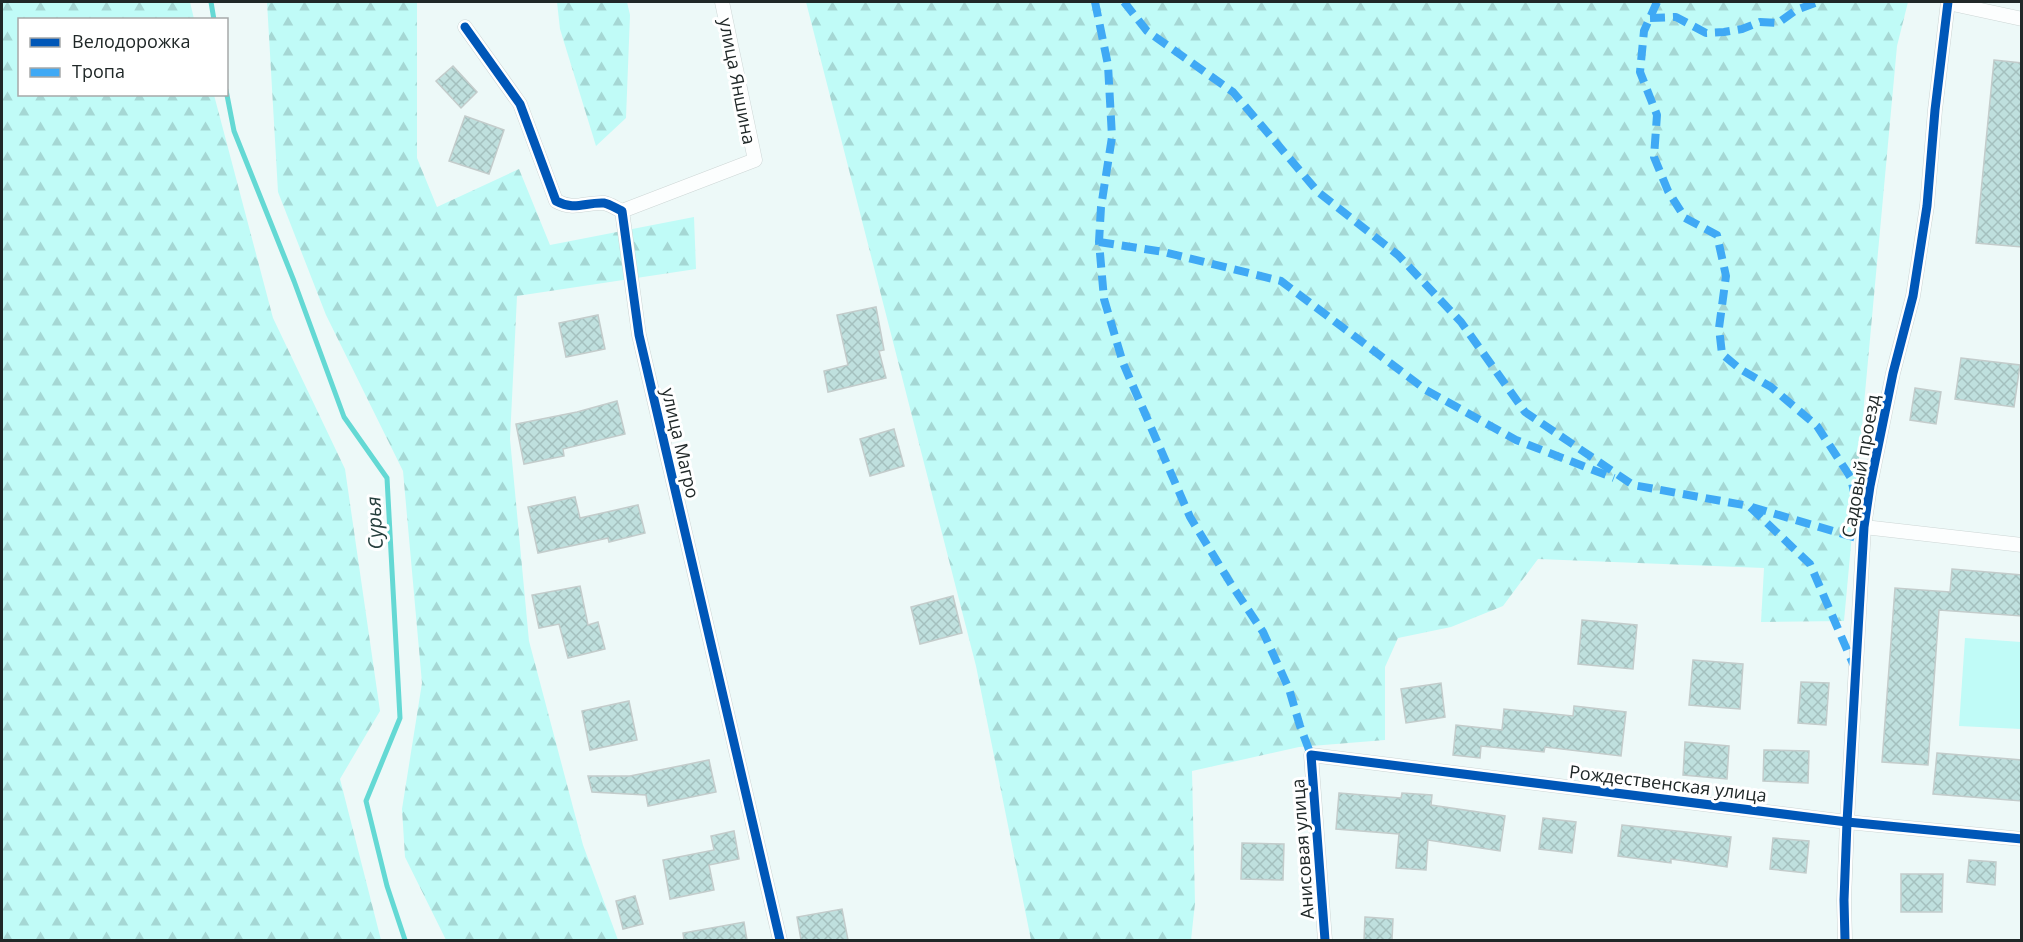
<svg xmlns="http://www.w3.org/2000/svg" width="2023" height="942" font-family="'Open Sans',sans-serif">
	<style>
		.forest { fill: url(#forest-firs) }
		.park { fill: #c0fbf7 }
		.lines { fill: none; stroke-linecap: round; stroke-linejoin: round }
		.stream { stroke: #64d9d4; stroke-width: 5 }
		.building { fill: url(#building-cross-hatch); stroke: #c3cccb; stroke-width: 1.5 }
		.minor-casing { stroke: #cdd6d5; stroke-width: 15 }
		.minor { stroke: #fcfefe; stroke-width: 14 }
		.quiet { stroke: #3fa9f5; stroke-width: 8; stroke-dasharray: 15 8; stroke-linecap: butt }
		.cycleway-casing { stroke: #fff; stroke-width: 13 }
		.cycleway { stroke: #0057b8; stroke-width: 9 }
		.labels { text-anchor: middle; dominant-baseline: central; stroke-width: 6; stroke-linejoin: round; paint-order: stroke }
		.street-label { font-size: 18px; fill: #202828; stroke: #fff }
		.water-label { font-size: 20px; font-style: italic; fill: #263f3d; stroke: #fff }
	</style>
	<defs>
		<pattern id="forest-firs" width="22" height="20" patternUnits="userSpaceOnUse" patternTransform="scale(1.5)"><rect width="22" height="20" fill="#c0fbf7"/><path d="M5 1l3.5 6h-7zM16 11l3.5 6h-7z" fill="#a5d7d4"/></pattern>
		<pattern id="building-cross-hatch" width="8" height="8" patternUnits="userSpaceOnUse" patternTransform="scale(1.5)"><rect width="8" height="8" fill="#bfe0de"/><path d="M0 0l8 8M0 8l8-8" fill="none" stroke="#a4c0be"/></pattern>
	</defs>
	<rect width="100%" height="100%" fill="#edf9f8"/>
	<g class="forest">
		<path d="M2,2H190L194,19L20,20V94L214,95L273,318L345,469L380,711L340,779L381,940H2Z"/>
		<path d="M267,2H419L417,3V158L437,207L519,169L550,245L694,217L696,269L517,296L510,439L529,641L583,845L618,940H446L405,857L402,809L422,683L403,471L326,315L278,192Z"/>
		<path d="M557,2H627L630,15L626,118L596,146L560,29Z"/>
		<path d="M806,2H1908L1897,46L1844,621L1761,622L1764,568L1538,559L1503,606L1451,627L1398,638L1385,667V740L1299,747L1192,771L1195,903L1191,940H1031L976,666Z"/>
	</g>
	<path class="park" d="M1965,638L2021,642V729L1959,726Z"/>
	<g class="lines">
		<g class="stream">
			<path d="M211,2L214,20"/>
			<path d="M226,90L234,131L294,281L344,417L387,478L400,718L366,801L387,886L405,940"/>
		</g>
	</g>
	<g class="building">
		<path d="M1994,60L2022,63V247L1976,243Z"/>
		<path d="M453,66L477,92L461,108L436,81Z"/>
		<path d="M465,116L504,130L489,174L449,161Z"/>
		<path d="M876,307L884,350L879,351L886,378L828,392L824,371L848,365L837,315Z"/>
		<path d="M598,315L605,349L566,357L559,323Z"/>
		<path d="M1961,358L2020,365L2014,407L1955,399Z"/>
		<path d="M1915,388L1941,392L1936,424L1910,420Z"/>
		<path d="M617,401L625,434L563,449L564,456L524,464L516,424L577,412Z"/>
		<path d="M894,429L904,466L870,476L860,439Z"/>
		<path d="M575,497L580,518L638,505L645,533L609,542L608,538L538,553L528,507Z"/>
		<path d="M1952,569L2022,575V616L1939,610L1928,765L1882,762L1895,588L1950,592Z"/>
		<path d="M580,586L588,625L598,622L605,649L568,658L559,624L539,628L532,595Z"/>
		<path d="M953,596L962,633L920,644L911,607Z"/>
		<path d="M1582,620L1637,625L1633,669L1578,664Z"/>
		<path d="M1693,660L1743,664L1740,709L1689,705Z"/>
		<path d="M1801,682L1829,683L1826,725L1798,723Z"/>
		<path d="M1441,683L1445,717L1406,723L1401,689Z"/>
		<path d="M629,701L637,740L590,750L582,711Z"/>
		<path d="M1574,706L1626,712L1621,756L1545,747L1544,752L1481,746L1480,758L1453,755L1456,725L1502,730L1504,709L1573,716Z"/>
		<path d="M1685,742L1729,746L1727,779L1683,775Z"/>
		<path d="M1764,750L1809,751L1808,783L1763,781Z"/>
		<path d="M1937,753L2022,760V801L1933,794Z"/>
		<path d="M709,760L716,792L648,806L646,795L592,792L588,776H630Z"/>
		<path d="M1339,793L1401,798L1402,793L1432,795L1431,805L1505,816L1500,851L1428,840L1426,870L1396,868L1399,834L1336,829Z"/>
		<path d="M1543,818L1576,822L1572,853L1539,849Z"/>
		<path d="M1622,825L1731,837L1727,867L1671,859V863L1618,856Z"/>
		<path d="M734,831L739,859L709,865L714,890L670,899L663,860L714,850L711,836Z"/>
		<path d="M1773,838L1809,841L1806,873L1770,869Z"/>
		<path d="M1242,843L1284,844L1283,880L1241,879Z"/>
		<path d="M1969,860L1996,862L1995,885L1967,882Z"/>
		<path d="M1901,874H1943L1942,912H1901Z"/>
		<path d="M635,896L643,924L623,929L616,901Z"/>
		<path d="M842,909L848,940H801L797,917Z"/>
		<path d="M1365,917L1393,919L1392,940H1364Z"/>
		<path d="M744,922L747,940H684L683,933Z"/>
	</g>
	<g class="lines">
		<g class="minor-casing">
			<g id="minor">
				<path d="M1948,3L2022,19"/>
				<path d="M465,27L520,104L556,201C575,211 585,202 604,203C610,204 617,209 622,211L639,335L780,940"/>
				<path d="M622,211L755,160L722,2"/>
				<path d="M1864,527L2022,545"/>
				<path d="M1325,940L1311,755L1847,822L2022,839"/>
				<path d="M1845,940L1844,900L1847,822L1864,527L1870,486L1893,373L1913,296L1927,206L1935,110L1948,2"/>
			</g>
		</g>
		<use href="#minor" class="minor"/>
		<g class="quiet">
			<path d="M1095,2L1108,65L1112,137L1101,207L1099,242L1104,299L1123,363L1190,517L1231,584L1263,632L1289,689L1300,726L1311,755"/>
			<path d="M1124,2L1147,31L1233,92L1318,192L1398,255L1461,322L1525,412L1633,485L1749,506L1810,564L1854,666"/>
			<path d="M1657,2L1644,31L1640,72L1657,115L1654,157L1668,191L1685,218L1717,235L1726,276L1719,328L1722,354L1740,369L1771,387L1817,426L1851,478L1859,516L1861,522"/>
			<path d="M1650,18L1676,17L1706,33L1724,32L1742,29L1760,22L1778,23L1796,10L1818,2"/>
			<path d="M1099,242L1164,252L1281,281L1426,390L1516,440L1614,478"/>
			<path d="M1752,507L1863,540"/>
		</g>
		<g class="cycleway-casing">
			<g id="cycleway">
				<path d="M465,27L520,104L556,201C575,211 585,202 604,203C610,204 617,209 622,211L639,335L780,940"/>
				<path d="M1325,940L1311,755L1847,822L2022,839"/>
				<path d="M1845,940L1844,900L1847,822L1864,527L1870,486L1893,373L1913,296L1927,206L1935,110L1948,2"/>
			</g>
		</g>
		<use href="#cycleway" class="cycleway"/>
	</g>
	<g class="labels">
		<g class="street-label">
			<text transform="translate(738 81) rotate(79)">улица Яншина</text>
			<text transform="translate(681 443) rotate(77)">улица Магро</text>
			<text transform="translate(1860 466) rotate(-80)">Садовый проезд</text>
			<text transform="translate(1668 783) rotate(7)">Рождественская улица</text>
			<text transform="translate(1302 849) rotate(-94)">Анисовая улица</text>
		</g>
		<g class="water-label">
			<text transform="translate(374 523) rotate(-93)">Сурья</text>
		</g>
	</g>
	<rect width="2023" height="942" fill="none" stroke="#202828" stroke-width="6"/>
	<rect x="18" y="18" width="210" height="78" fill="#ffffff" stroke="#a6a9a9" stroke-width="1.5"/>
	<rect x="30" y="38" width="30" height="9" fill="#0057b8" stroke="#a6a9a9" stroke-width="1.5"/>
	<text x="72" y="48" font-size="18" fill="#202828">Велодорожка</text>
	<rect x="30" y="68" width="30" height="9" fill="#3fa9f5" stroke="#a6a9a9" stroke-width="1.5"/>
	<text x="72" y="78" font-size="18" fill="#202828">Тропа</text>
</svg>
